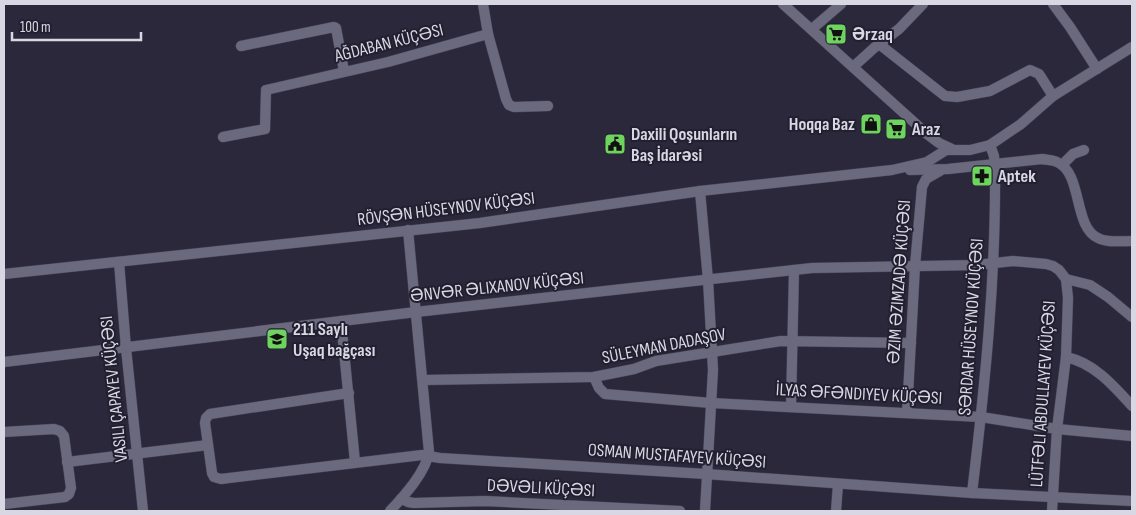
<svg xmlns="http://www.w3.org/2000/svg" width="1136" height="515" font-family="'Sofia Sans Condensed',sans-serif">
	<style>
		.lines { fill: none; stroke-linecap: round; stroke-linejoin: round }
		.minor-casing { stroke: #464453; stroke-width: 11 }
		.minor { stroke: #6b697e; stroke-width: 10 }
		.labels { text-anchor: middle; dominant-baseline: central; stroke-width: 4; stroke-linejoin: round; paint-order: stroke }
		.poi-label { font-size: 18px; font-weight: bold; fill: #d8d7e3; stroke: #211f30; text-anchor: start }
		.street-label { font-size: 18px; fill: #d8d7e3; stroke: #211f30 }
	</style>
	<rect width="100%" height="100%" fill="#2b283b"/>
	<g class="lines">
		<g class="minor-casing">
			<g id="minor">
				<path d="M783,4L927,134L939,143L952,149"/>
				<path d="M1053,4L1070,27L1097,69"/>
				<path d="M812,29L841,4"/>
				<path d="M488,34L506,99L509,105L514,107L548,106"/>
				<path d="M879,44L945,96L957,97L990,91L1030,70L1039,74L1053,96"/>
				<path d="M241,46L334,27L336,28L344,71"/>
				<path d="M853,67L874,48L899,29L923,4"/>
				<path d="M223,137L265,129L266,90L388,62L488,34L483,4"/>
				<path d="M1062,165L1073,154L1084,150"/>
				<path d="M910,170L948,169L1042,159C1047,160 1053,160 1057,162C1083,173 1073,227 1098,238C1107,243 1122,241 1132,241"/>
				<path d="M700,191L708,280L713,370L705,511"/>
				<path d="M119,262L126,348L143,511"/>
				<path d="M4,274L480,223L700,191L892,170L927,162L946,150H970L990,145L1021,124L1053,96L1132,47"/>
				<path d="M341,321L355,462"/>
				<path d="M1066,357C1094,363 1113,385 1132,406"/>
				<path d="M4,362L416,312L812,268L977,265L1013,261L1046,264L1053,266L1059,270L1066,279L1090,285L1108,297L1132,317"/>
				<path d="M594,377L599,388L605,394L711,403L981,417L1057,429L1132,436"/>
				<path d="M423,380L594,377L634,369L656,361L781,341L911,343"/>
				<path d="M349,393L210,414L206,418L205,423L212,473L214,477L221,479L422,455L440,458L706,474L972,493L1132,501"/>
				<path d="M791,407L794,270"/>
				<path d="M907,413L915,266L922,187L926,179L940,171"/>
				<path d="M4,432L54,429L60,431L64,436L71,488L69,494L65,497L4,504"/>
				<path d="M67,462L208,445"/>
				<path d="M972,493C985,385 996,277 995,169L994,156L990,145"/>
				<path d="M401,499L408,502L414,503L485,501L680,511"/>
				<path d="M390,511C404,496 426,472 429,452L408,230"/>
				<path d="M836,511L838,484"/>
				<path d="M1052,511L1057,429L1066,357L1068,298L1066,279"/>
			</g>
		</g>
		<use href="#minor" class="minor"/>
	</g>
	<defs>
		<g id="supermarket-square" transform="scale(1.125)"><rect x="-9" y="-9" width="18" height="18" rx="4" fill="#6fd35f" stroke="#211f30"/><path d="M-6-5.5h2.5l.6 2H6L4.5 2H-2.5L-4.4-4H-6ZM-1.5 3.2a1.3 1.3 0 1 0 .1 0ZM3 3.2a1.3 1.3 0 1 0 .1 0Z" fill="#111"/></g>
		<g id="shop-square" transform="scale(1.125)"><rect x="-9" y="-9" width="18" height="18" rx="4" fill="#6fd35f" stroke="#211f30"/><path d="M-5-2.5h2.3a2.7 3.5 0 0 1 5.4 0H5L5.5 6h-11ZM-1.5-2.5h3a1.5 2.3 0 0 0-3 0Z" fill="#111"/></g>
		<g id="civic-square" transform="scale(1.125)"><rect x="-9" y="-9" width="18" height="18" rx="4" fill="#6fd35f" stroke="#211f30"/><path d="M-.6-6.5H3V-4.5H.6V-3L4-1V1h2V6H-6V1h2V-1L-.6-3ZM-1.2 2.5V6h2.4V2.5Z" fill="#111"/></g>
		<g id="pharmacy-square" transform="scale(1.125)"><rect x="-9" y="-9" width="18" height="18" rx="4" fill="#6fd35f" stroke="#211f30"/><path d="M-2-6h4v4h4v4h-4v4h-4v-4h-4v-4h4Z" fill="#111"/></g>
		<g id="school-square" transform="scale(1.125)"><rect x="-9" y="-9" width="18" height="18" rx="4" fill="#6fd35f" stroke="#211f30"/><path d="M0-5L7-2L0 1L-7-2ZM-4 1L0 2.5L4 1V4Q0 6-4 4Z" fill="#111"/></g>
	</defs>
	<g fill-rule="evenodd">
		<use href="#supermarket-square" x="836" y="34"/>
		<use href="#shop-square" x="871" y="124"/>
		<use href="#supermarket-square" x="896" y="129"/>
		<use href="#civic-square" x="615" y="144"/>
		<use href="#pharmacy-square" x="982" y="176"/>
		<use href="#school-square" x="277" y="339"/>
	</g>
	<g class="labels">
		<g class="poi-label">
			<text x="852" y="34">Ərzaq</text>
			<text x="855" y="124" text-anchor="end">Hoqqa Baz</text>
			<text x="912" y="129">Araz</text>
			<text x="631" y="134">Daxili Qoşunların<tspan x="631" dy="21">Baş İdarəsi</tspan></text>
			<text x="998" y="176">Aptek</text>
			<text x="293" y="329">211 Saylı<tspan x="293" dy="21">Uşaq bağçası</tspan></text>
		</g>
		<g class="street-label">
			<text transform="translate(389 43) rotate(-14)">AĞDABAN KÜÇƏSI</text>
			<text transform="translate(446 209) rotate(-7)">RÖVŞƏN HÜSEYNOV KÜÇƏSI</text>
			<text transform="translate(899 282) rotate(-86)">ƏZIM ƏZIMZADƏ KÜÇƏSI</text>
			<text transform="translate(497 287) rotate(-6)">ƏNVƏR ƏLIXANOV KÜÇƏSI</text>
			<text transform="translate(971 327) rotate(-86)">SƏRDAR HÜSEYNOV KÜÇƏSI</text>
			<text transform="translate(664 346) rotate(-11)">SÜLEYMAN DADAŞOV</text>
			<text transform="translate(114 389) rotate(-96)">VASILI ÇAPAYEV KÜÇƏSI</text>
			<text transform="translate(859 394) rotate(3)">İLYAS ƏFƏNDIYEV KÜÇƏSI</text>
			<text transform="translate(1043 394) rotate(-86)">LÜTFƏLI ABDULLAYEV KÜÇƏSI</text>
			<text transform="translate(677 456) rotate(4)">OSMAN MUSTAFAYEV KÜÇƏSI</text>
			<text transform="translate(541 488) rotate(3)">DƏVƏLI KÜÇƏSI</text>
		</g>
	</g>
	<rect width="1136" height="515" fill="none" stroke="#d8d7e3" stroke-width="10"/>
	<path d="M12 32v8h129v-8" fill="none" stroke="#d8d7e3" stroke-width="2.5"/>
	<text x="20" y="32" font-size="15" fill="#d8d7e3" stroke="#211f30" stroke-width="4" paint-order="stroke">100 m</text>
</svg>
